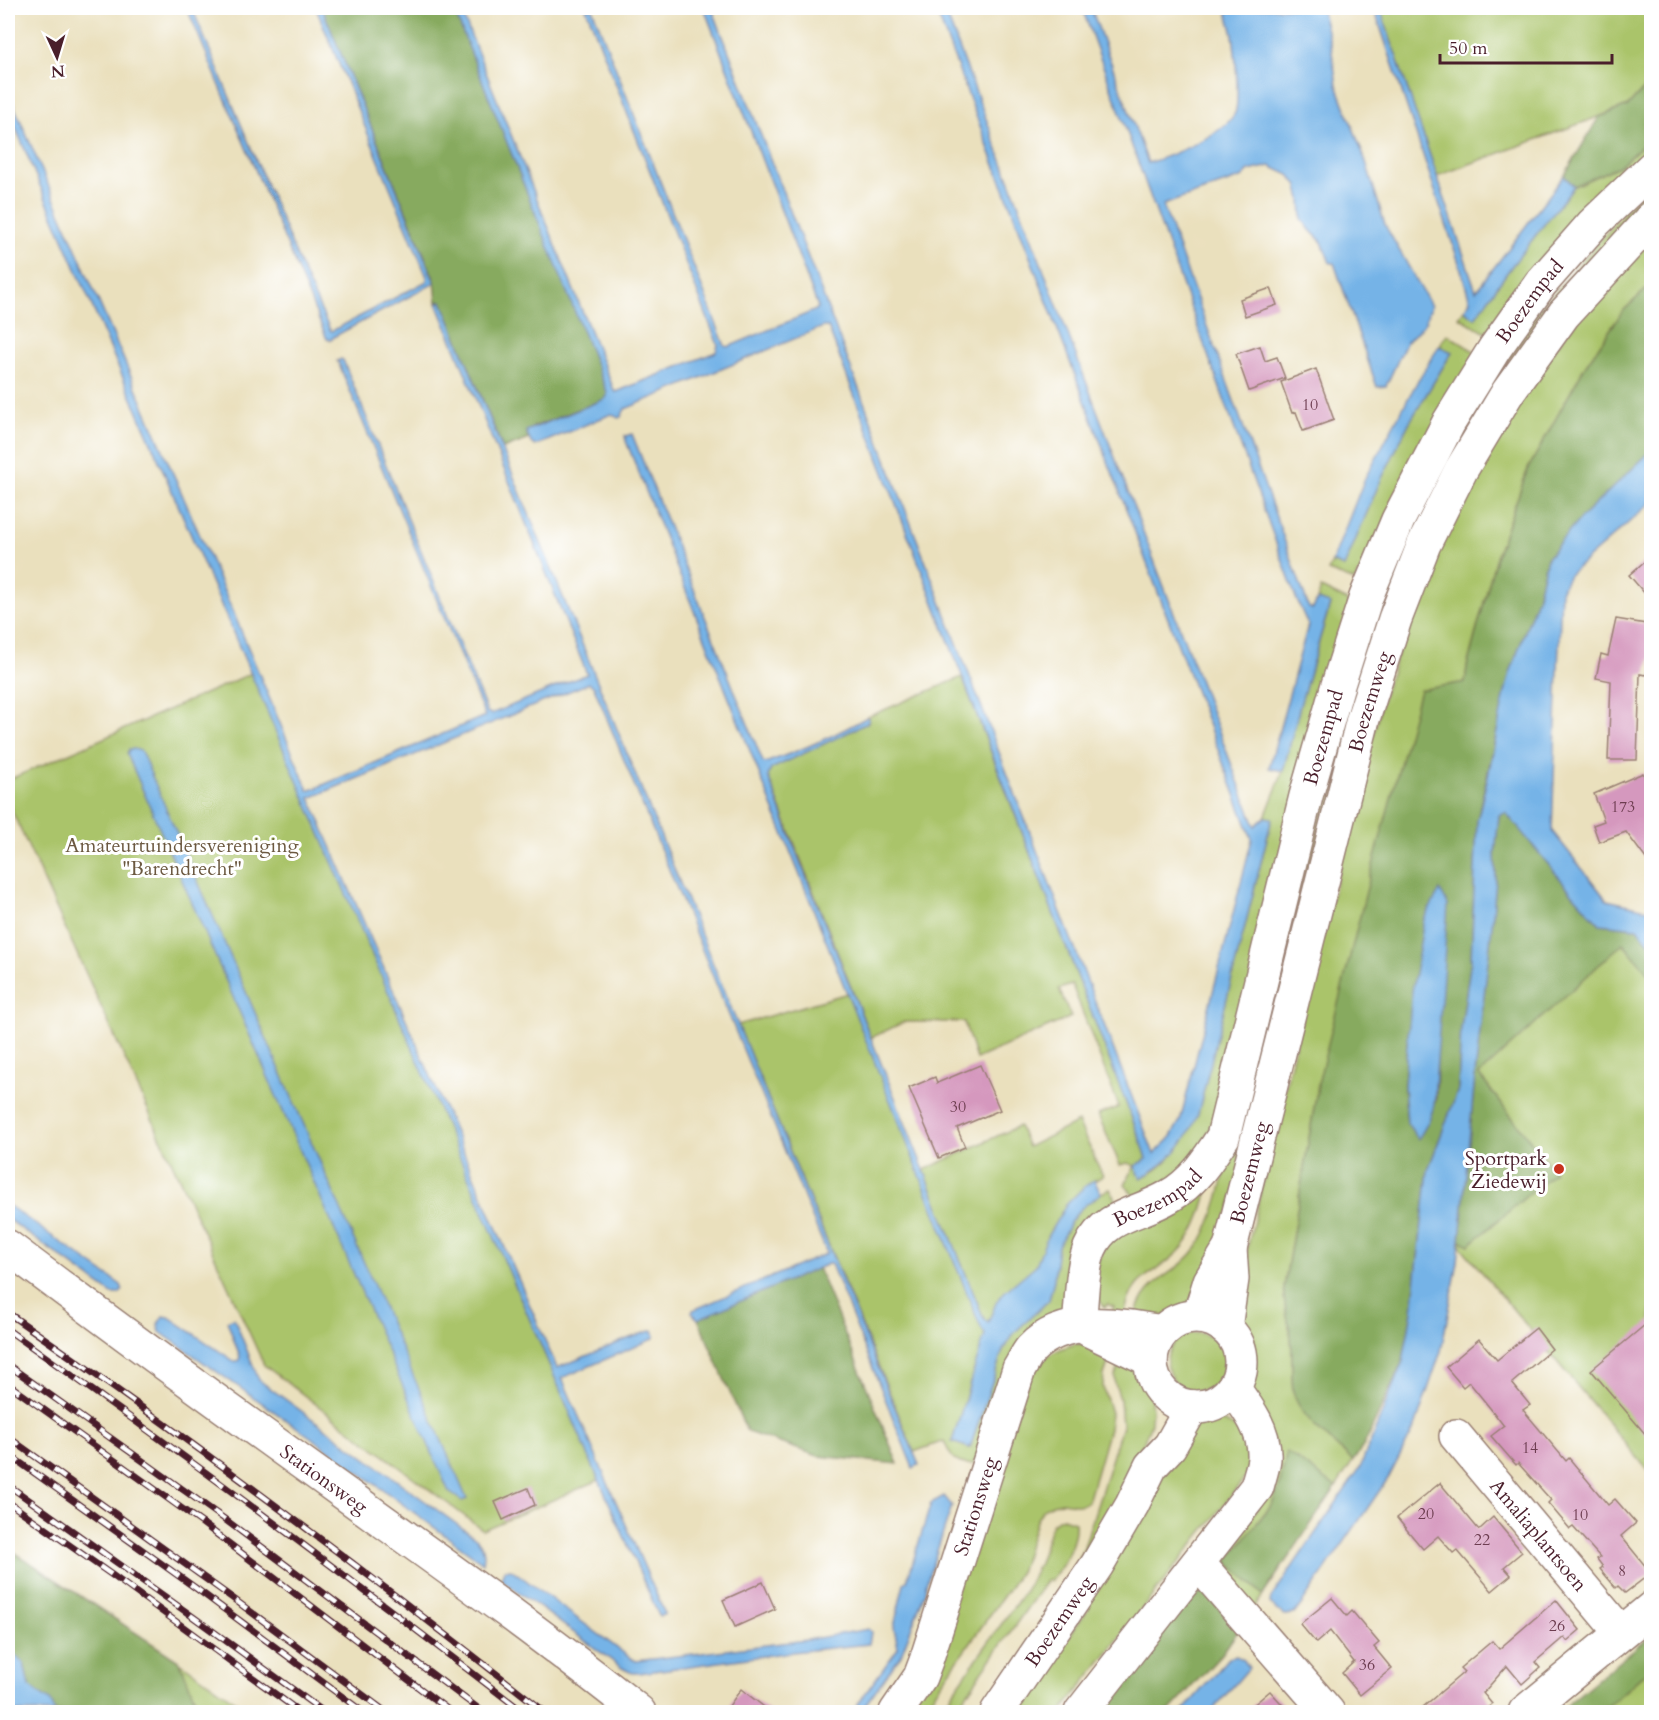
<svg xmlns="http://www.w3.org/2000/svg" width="1659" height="1720" font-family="Cardo,serif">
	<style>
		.green { fill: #aac46a; stroke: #7a724a; stroke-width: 1.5 }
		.forest { fill: #87aa5e; stroke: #686444; stroke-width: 1.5; fill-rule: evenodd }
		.water { fill: #74b3e7; stroke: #5f6989; stroke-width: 1.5 }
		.building { fill: #d598be }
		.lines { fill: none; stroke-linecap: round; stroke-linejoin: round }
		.minor-casing { stroke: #9a8074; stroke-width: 36 }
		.major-casing { stroke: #9a8074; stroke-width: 36 }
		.minor { stroke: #fff; stroke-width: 33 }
		.major { stroke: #fff; stroke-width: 33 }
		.rail-casing { stroke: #4a1f2b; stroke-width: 7 }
		.rail { stroke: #fff; stroke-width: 4.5; stroke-dasharray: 14; stroke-linecap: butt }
		.poi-dot { fill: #c8321e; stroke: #fff; stroke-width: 2 }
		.labels { text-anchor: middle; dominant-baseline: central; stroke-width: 6; stroke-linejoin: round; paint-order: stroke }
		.number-label { font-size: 16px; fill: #6d3d50 }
		.street-label { font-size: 20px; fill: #4a1f2b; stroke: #fff }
		.park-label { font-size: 20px; fill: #6c5941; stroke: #fff }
		.poi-label { font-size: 20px; fill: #4a1f2b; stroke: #fff; text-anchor: end }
	</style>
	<rect width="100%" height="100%" fill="#fff"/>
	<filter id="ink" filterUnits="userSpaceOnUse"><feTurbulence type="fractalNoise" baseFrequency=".0167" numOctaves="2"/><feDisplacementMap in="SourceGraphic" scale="12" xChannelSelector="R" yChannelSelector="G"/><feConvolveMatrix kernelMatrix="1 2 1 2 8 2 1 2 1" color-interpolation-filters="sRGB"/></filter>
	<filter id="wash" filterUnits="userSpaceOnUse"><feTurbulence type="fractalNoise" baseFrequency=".008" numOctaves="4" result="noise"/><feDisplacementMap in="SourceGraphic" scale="24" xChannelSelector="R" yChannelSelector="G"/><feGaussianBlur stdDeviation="1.35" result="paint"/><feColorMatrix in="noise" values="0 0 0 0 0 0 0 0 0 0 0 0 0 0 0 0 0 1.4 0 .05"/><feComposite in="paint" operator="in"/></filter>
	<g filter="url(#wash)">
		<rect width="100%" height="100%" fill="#eae0bd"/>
		<g class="green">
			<path d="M1380,8H1651V81L1628,106L1437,176Z"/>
			<path d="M1651,138V158L1486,333L1459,317L1464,310L1475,318L1511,267L1574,186L1619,166Z"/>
			<path d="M1651,182V201L1628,224L1442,480L1222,1235L1190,1303L1164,1316L1134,1321C1143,1276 1175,1279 1198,1246C1218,1216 1225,1171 1232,1136L1323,772L1381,582L1511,342Z"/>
			<path d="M1651,238V285L1623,311L1584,368L1528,469L1496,557L1467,667L1465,683L1318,1084L1284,1287C1283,1306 1289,1320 1291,1338C1293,1355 1291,1373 1293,1390C1297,1414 1335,1445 1353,1461L1336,1487L1287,1453L1279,1487L1272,1504L1227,1561L1263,1595L1253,1610L1220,1571V1559L1264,1499L1248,1387L1252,1371V1356L1250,1348L1240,1325L1238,1288L1306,1000L1384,693L1431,560L1471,478L1522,392L1581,314Z"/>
			<path d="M1447,334L1480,355L1355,581L1328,571L1332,562L1344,567L1378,486L1409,423L1452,352L1439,346Z"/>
			<path d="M1321,588L1346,600L1352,613L1221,1110L1185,1171L1135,1198L1125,1184L1135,1166L1127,1163L1120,1165L1098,1115L1119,1107L1072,985L1059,989L1071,1017L976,1059L964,1022H904L871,1038L768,776L771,769L867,723L869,721L868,718L867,717L962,677L1145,1152L1147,1159L1135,1166L1141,1178L1156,1170L1168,1160L1198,1114L1272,818L1265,817L1283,771L1301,702L1330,605L1317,600Z"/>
			<path d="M252,673L599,1480L483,1530L264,1365L8,802V780Z"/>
			<path d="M1625,938L1652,954L1651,1474L1461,1247L1460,1240L1475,1074Z"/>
			<path d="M848,993L981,1328L985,1334L952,1442L970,1448L1003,1350L1015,1332L1049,1300L1054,1280L1058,1246L1070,1223L1079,1210L1101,1193L1110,1189L1118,1206L1067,1309L1055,1318L973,1464C955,1466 950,1456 944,1441L914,1452L738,1025Z"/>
			<path d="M1078,1122L1103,1176L1084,1187L1066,1205L1048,1235L1036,1266L1001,1295L996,1303L988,1324L983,1317L924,1170L1019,1126L1028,1147Z"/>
			<path d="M1213,1170C1206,1196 1201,1225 1183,1247C1158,1277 1130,1271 1124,1319L1110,1315L1114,1307L1107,1304L1105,1308L1099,1300L1096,1293L1098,1261L1107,1242Z"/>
			<circle cx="1196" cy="1362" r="29"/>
			<path d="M1075,1344H1096L1112,1351L1104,1375L1103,1387L1111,1413L1109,1429L1088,1502L1081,1505L1062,1502L1052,1504L1043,1509L1036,1521L1021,1570L1012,1584L921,1712H910L1028,1379C1043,1357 1049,1352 1075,1344Z"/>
			<path d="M1122,1356L1134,1364L1143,1377L1150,1394L1152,1409L1151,1423L1125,1492L1065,1591L1060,1588L1076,1564L1084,1547L1122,1426L1120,1399L1115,1384V1376Z"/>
			<path d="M1210,1418C1245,1425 1246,1439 1251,1470L1061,1712H1015L1089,1608L1086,1605L1186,1433L1202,1419Z"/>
			<path d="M1063,1518L1075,1522C1077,1540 1063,1569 1050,1581L1047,1580L954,1712H939L1025,1591L1039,1563L1052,1524L1058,1519Z"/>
			<path d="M180,1662L251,1712H200Z"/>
			<path d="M1651,1668V1712H1601Z"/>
		</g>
		<g class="forest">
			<path d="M322,8H453L607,391V396L605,399L533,427L527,435L529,439L503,449L443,304L440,301L437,303L435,281Z"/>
			<path d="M1651,81V138L1619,166L1574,186L1564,176L1599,117L1628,106Z"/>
			<path d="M1651,285V451L1579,520L1547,558L1537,599L1510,673L1477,821L1471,960L1461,1028L1458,1090L1428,1170L1412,1311L1403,1361L1364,1445L1353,1461C1335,1445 1296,1414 1293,1390C1291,1373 1293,1356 1291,1338C1289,1320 1283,1306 1284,1288L1318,1084L1369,880L1420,690L1465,682L1467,667L1496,557L1528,469L1584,368L1623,311ZM1440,891L1436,1101L1407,1123L1404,1086L1407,1045L1424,919Z"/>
			<path d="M1506,812L1572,893L1600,924L1637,928L1651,944V976L1623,943L1479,1075L1555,1172L1469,1245L1460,1240L1475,1075L1492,926L1496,879L1495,854L1499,815Z"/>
			<path d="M818,1268L898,1464L818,1456L747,1432L698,1319Z"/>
			<path d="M1287,1452L1336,1487L1263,1595L1227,1561L1272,1504L1279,1487Z"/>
			<path d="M8,1548L180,1662L200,1712H152L146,1705L135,1703L119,1712H55L51,1702L29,1686L24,1664L8,1648Z"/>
			<path d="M1206,1593L1238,1631L1222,1654L1168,1712H1098L1187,1597L1193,1600L1199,1594Z"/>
			<path d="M1651,1635V1668L1601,1712H1558Z"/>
		</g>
		<g class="water">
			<path d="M187,8H192L305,276L330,330L332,331L427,281V277L316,8H322L435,283L335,336L331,340L327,339Z"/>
			<path d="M453,8H460L614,390L616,392L716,352L718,345L586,8H592L725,346L728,347L816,310L818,307L704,8H712L1154,1154L1169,1140L1180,1121L1252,839L935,8H944L1255,826L1265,817L1272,818L1198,1114C1185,1145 1170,1162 1141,1178L1135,1166L1147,1159L1145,1152L828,327H823L625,409L621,417L618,418L612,414L609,415L535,446L531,443L526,431L605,399L607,396V392Z"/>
			<path d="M1082,8H1091L1148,163C1170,156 1224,135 1235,113C1240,102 1235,49 1233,35C1231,26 1228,16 1226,8H1321L1331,46L1337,85L1366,162L1385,225L1431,306L1425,323L1406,343L1386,386L1377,387L1334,263H1330L1322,242L1310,230L1302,219L1301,199L1297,184L1289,175L1270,166L1249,171L1243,177L1163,205L1309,608L1313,609L1317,600L1330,604L1301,702L1283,771L1269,768L1308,625L1296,598Z"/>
			<path d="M1374,8H1380L1476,291L1564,176L1574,186L1511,267L1475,318L1464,310L1470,301L1460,266Z"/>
			<path d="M8,92L237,621L308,790H311L485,716L338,362L337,361L341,359L343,360L487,712L491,714L587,674L437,303L442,301L443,304L885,1384L919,1465L913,1468L831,1264H828L698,1319L692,1313L693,1310L826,1254V1251L594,687L589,683L310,798L557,1368L630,1338L653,1330L655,1336L653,1339L562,1378L664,1612V1615L659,1616L599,1480L35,174L8,109Z"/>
			<path d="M1439,346L1452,352L1409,423L1378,486L1344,567L1332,562L1365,478L1417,382Z"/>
			<path d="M632,434L763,762L765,763C799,751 835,736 867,717L869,719L867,723L851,731L771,769L768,776L797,854L983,1317L988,1323L996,1303L1001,1295L1036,1265L1048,1235L1066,1205L1084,1187L1094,1180L1101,1193L1079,1210L1070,1223L1058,1246L1054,1280L1049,1300L1015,1332L1003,1350L970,1448L952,1442L985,1334L981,1328L626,441L625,436Z"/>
			<path d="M1651,451V503L1569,575L1561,590L1552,831L1607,900L1651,910V944L1637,928L1600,924L1572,893L1506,813L1499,815L1495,854L1496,879L1492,926L1475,1075L1458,1262L1441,1351L1415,1427L1389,1477L1301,1605L1294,1614L1284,1615L1270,1604L1271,1598L1360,1468L1403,1361L1412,1311L1428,1170L1458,1090L1461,1028L1471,960L1477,821L1489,771L1505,692L1510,673L1537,599L1547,558L1579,520Z"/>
			<path d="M129,749H134L141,751L467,1499L462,1501L449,1492L127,754Z"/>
			<path d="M1440,890L1448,905L1435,1088C1436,1108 1429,1123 1418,1139L1407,1123L1404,1086L1407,1045L1412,992L1424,919Z"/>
			<path d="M8,1205L121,1285L123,1290L119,1294H112L8,1219Z"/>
			<path d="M163,1316L169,1317L234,1361H238L240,1357L227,1321L234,1318L259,1380L477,1539C484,1547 485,1553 483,1563L312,1438L160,1332L158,1324Z"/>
			<path d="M944,1496L952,1506L926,1584L925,1592L901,1655L860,1712H852L898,1648L894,1627L904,1583L907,1581L931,1503Z"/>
			<path d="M511,1569L632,1659L636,1661L807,1640L868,1629L871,1632L869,1644L792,1652L639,1673H632L622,1668L501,1579L504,1570Z"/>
			<path d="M8,1648L24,1664L29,1686L51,1702L55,1712H8Z"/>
			<path d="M1236,1656L1244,1660L1249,1668L1211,1712H1182L1229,1658Z"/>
		</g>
		<g id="blocks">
			<g class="building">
				<path d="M1271,288L1277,305L1245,316L1240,299Z"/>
				<path d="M1260,346L1265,361L1277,357L1285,378L1249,391L1236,354Z"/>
				<path d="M1316,369L1334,420L1303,431L1296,412L1292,413L1281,382Z"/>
				<path d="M1652,555V602L1629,575Z"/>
				<path d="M1616,619L1652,625V650L1646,675L1640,674L1637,760H1608L1611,681L1596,678L1601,654L1608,656Z"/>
				<path d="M1643,773L1652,796V867L1626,832L1599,842L1593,825L1604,821L1594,794Z"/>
				<path d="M980,1065L1000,1110L957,1128L965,1147L939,1158L909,1088L935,1077L937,1083Z"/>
				<path d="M1652,1319V1442L1591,1370Z"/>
				<path d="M1536,1328L1552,1349L1512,1383L1530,1405L1523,1410L1566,1461L1569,1458L1608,1505L1615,1499L1636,1523L1621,1536L1651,1573L1625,1593L1618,1586L1616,1588L1600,1569L1603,1567L1597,1559L1600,1557L1573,1527L1570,1529L1548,1503L1551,1500L1518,1463L1516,1465L1491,1436L1504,1426L1494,1413L1469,1382L1463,1387L1446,1367L1479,1339L1497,1360Z"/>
				<path d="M1440,1483L1479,1530L1493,1517L1522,1552L1504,1567L1511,1575L1492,1591L1457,1550L1453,1553L1438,1536L1423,1549L1397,1518Z"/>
				<path d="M528,1488L535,1505L503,1520L495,1502Z"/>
				<path d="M763,1582L775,1609L735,1627L723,1600Z"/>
				<path d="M1332,1598L1347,1616L1352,1611L1379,1643L1374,1647L1392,1669L1360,1695L1342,1673L1354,1662L1330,1631L1316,1643L1300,1624Z"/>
				<path d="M1556,1600L1580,1630L1567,1641L1564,1637L1535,1662L1540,1668L1522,1684L1507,1666L1483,1693L1492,1704L1482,1713H1416L1464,1672L1460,1668L1492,1641L1499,1649Z"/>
				<path d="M741,1689L772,1713H724Z"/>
				<path d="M1270,1691L1290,1713H1244Z"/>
			</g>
		</g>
	</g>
	<g filter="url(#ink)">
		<use href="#blocks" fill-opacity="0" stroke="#9a8074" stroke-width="1.5"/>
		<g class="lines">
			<g class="minor-casing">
				<g id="minor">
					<path id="s1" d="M8,1247C119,1331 231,1412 344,1493C444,1565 544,1636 639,1712"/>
					<path id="s2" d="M1079,1325C1082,1303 1081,1268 1090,1248C1105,1214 1140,1214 1168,1197C1193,1183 1208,1160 1223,1137L1306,796L1337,688L1366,597L1398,520L1449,422L1495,348L1541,283L1593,224L1652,168"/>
					<path d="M1089,1330L1151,1360"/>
					<path id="s3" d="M1456,1436L1621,1633"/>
					<path d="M1198,1563L1328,1712"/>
					<path id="s4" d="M896,1712L920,1677L926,1661L1019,1369C1023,1363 1026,1355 1031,1349C1064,1314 1121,1325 1162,1332"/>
					<path d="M1081,1712L1257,1487C1259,1478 1263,1468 1264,1459C1266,1432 1248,1408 1233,1388"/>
					<path d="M1525,1712L1652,1608"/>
				</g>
			</g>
			<g class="major-casing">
				<g id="major">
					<path id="s5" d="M1199,1317L1210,1281L1230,1248L1363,719L1395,619L1424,544L1461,470L1508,392L1564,314L1652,218"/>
					<circle cx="1196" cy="1362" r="45"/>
					<path d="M1225,1328L1232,1279L1230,1249"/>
					<path id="s6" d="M997,1712L1097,1565L1132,1505L1151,1466L1170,1446L1192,1407"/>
				</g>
			</g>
			<use href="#minor" class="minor"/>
			<use href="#major" class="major"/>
			<g class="rail-casing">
				<g id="rail">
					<path d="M8,1313C191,1440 370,1574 545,1712"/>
					<path d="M8,1330C182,1453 354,1581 523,1712"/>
					<path d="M8,1365L223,1518L483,1712"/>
					<path d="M8,1384L202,1523L451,1712"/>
					<path d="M8,1437L231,1597L386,1712"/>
					<path d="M8,1454L197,1589L363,1712"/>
					<path d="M8,1485L185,1611L324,1712"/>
					<path d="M8,1502L112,1575L300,1712"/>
				</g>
			</g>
			<use href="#rail" class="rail"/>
		</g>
	</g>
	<circle class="poi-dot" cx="1559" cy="1169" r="6"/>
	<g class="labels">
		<g class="number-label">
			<text x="1310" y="405">10</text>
			<text x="1623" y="807">173</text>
			<text x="958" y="1107">30</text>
			<text x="1530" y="1448">14</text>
			<text x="1426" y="1514">20</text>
			<text x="1580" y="1515">10</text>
			<text x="1482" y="1540">22</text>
			<text x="1622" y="1571">8</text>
			<text x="1557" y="1626">26</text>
			<text x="1367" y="1665">36</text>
		</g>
		<g class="street-label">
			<text stroke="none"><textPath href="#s2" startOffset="1154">Boezempad</textPath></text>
			<text stroke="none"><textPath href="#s5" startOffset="640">Boezemweg</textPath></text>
			<text stroke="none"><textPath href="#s2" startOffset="668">Boezempad</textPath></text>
			<text stroke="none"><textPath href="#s5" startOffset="154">Boezemweg</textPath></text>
			<text stroke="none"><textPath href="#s2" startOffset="164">Boezempad</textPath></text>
			<text stroke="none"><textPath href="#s1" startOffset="392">Stationsweg</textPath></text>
			<text stroke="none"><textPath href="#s4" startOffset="222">Stationsweg</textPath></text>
			<text stroke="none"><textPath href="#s3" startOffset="129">Amaliaplantsoen</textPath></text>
			<text stroke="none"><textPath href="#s6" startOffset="110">Boezemweg</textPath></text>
		</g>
		<g class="park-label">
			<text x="182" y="845">Amateurtuindersvereniging<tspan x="182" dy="23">"Barendrecht"</tspan></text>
		</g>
		<g class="poi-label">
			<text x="1547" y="1158">Sportpark<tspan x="1547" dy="23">Ziedewij</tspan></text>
		</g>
	</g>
	<rect width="1659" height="1720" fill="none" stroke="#fff" stroke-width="30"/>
	<g transform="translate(57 57) rotate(176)" stroke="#ffffff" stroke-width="4.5" paint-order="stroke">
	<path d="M0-4.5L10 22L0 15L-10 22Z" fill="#4a1f2b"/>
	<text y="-9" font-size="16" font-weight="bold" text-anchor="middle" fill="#4a1f2b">N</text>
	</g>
	<path d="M1440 54v9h172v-9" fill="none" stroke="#4a1f2b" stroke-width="3"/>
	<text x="1449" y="54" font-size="18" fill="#4a1f2b" stroke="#ffffff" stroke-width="4.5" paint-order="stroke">50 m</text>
</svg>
